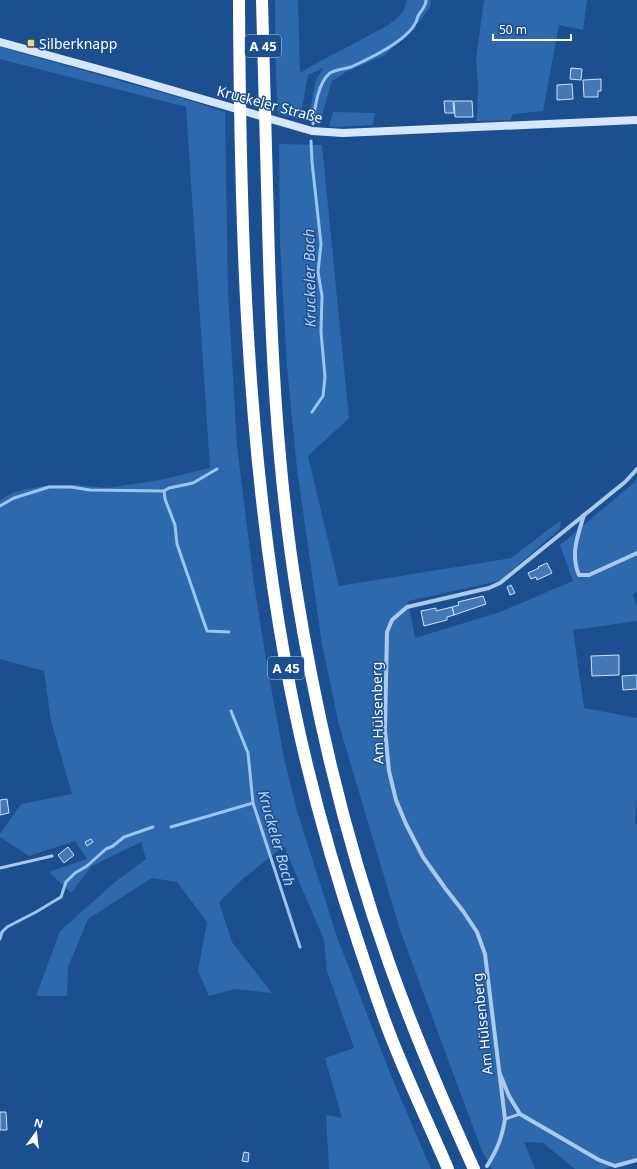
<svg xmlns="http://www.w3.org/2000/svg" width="637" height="1169" font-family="'Noto Sans',sans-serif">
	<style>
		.green { fill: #2e69ad }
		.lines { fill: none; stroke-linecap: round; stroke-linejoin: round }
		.stream { stroke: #9cc4f0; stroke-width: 3 }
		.building { fill: #4478b7; stroke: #cfe3fa }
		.lane { stroke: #a9c9ee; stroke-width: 3 }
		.street { stroke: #a9c9ee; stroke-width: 4 }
		.secondary { stroke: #d6e6fa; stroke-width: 8 }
		.highway { stroke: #fff; stroke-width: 12 }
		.poi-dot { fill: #ffd166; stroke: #1b4f8f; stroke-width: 1.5 }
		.labels { text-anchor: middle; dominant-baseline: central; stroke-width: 3; stroke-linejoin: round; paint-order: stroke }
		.shield { fill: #1b4f8f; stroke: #bbcadd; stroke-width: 1 }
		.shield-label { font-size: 13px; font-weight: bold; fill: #fff }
		.poi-label { font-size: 14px; fill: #fff; stroke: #1b4f8f; text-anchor: start }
		.street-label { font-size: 14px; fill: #fff; stroke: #1b4f8f }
		.water-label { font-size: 15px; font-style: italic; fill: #b5d3f5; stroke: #1b4f8f }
	</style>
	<rect width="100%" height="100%" fill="#1b4f8f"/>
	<g class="green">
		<path d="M275,0H298L300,73L315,64L385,27L394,21L403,12L407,0H431L430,7L419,22L385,55L346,72L332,81L319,125L313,124L311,123L309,115L316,80L323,68L308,75L300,119L278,114L276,77Z"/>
		<path d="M484,0H587L583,30L559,25L543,111L513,114L510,120L477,121L478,83L476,59Z"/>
		<path d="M0,47L181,98L225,112L228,291L237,446L254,584L267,665L284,758L297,811L337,937L392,1078L431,1169H329L326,1115L342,1118L325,1058L354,1048L327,971L324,940L284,846L245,877L219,902L232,942L272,993L235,989L209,996L198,971L207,922L177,882L152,878L88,919L68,967L67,996H36L60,931L115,882L146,859L141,842L92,866L71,893L49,872L87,859L75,841L29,856L0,837V834L21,804L72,794L51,721L44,671L0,659V500L14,492L49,485H77L107,488L160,480L210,468L186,107L0,59Z"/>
		<path d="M333,112L375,113L373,125L334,127L329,126Z"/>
		<path d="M279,144L322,145L349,418L308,456L339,586L511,558L561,520L560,529L499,581L408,601L415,638L500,612L573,581L560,545L637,480V592L633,594L637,607V621L573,630L584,708L637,718V796L635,823L637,824V1158L604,1169H575L543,1143L524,1142L535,1169H492L482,1151L400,930L339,725L322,644L297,469L287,367L280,243Z"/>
	</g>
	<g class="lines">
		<g class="stream">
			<path d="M313,124C314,110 318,82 330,73C336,69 345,69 351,67C369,59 408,40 416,22C417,20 417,18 418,16C421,10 426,7 426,0"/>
			<path d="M311,141L312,162L321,244L318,272L322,296L321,332L325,377L323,396L312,412"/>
			<path d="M217,469L193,483L169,488L164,491L165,499L175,525L177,544L207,631L229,632"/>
			<path d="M0,506L14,498L49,487H71L90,490L164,491"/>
			<path d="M231,711L248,753L253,803L300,947"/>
			<path d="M171,827L253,803"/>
			<path d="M0,939L2,932L7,927L36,912L61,897L66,882L75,873L87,866L106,849L113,846L124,837L153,827"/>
		</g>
	</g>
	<g class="building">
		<path d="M571,68L582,69L581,80L570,79Z"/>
		<path d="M601,79V91H598V97H584L583,80Z"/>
		<path d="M572,84L573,99L557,100V85Z"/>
		<path d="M444,101H453L454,113H445Z"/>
		<path d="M454,101H472L473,117H455Z"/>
		<path d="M547,563L552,573L537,580L536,577L531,579L528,573L539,568L538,567Z"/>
		<path d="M511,585L515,593L510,595L507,587Z"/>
		<path d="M483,596L486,604L454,615L452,607L459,605L458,602Z"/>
		<path d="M452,607L454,615L447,617V620L424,626L421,611L436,608V611Z"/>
		<path d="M619,655V675L592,676L591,656Z"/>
		<path d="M637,675V689L623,690L622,676Z"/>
		<path d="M7,799L9,813L0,815V800Z"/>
		<path d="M91,839L93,842L87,846L85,842Z"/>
		<path d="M68,847L74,855L64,863L58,855Z"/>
		<path d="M0,1112H6L7,1130H0Z"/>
		<path d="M244,1152L249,1153L248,1162L242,1161Z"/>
	</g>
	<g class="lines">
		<g class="lane">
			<path d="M0,868L52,856"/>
			<path d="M505,1119L520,1114"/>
		</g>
		<g class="street">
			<path d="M584,515C578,535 570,554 579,575H589L637,553"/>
			<path d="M500,1074L509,1096L520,1114L599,1160L615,1166L637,1160"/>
			<path d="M487,1166C497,1150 502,1138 505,1119L485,954L477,932L463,911L445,888L423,857L406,824L396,800L389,771L385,730L387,632L392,620L407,607L489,588L500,583L625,482L637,469"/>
		</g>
		<path class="secondary" d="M0,42L120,75L312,131L343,133L637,120"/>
		<g class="highway">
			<path d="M239,0C240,220 246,443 285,660C302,757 328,852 359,945C370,978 380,1010 393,1042C410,1085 430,1127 448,1169"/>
			<path d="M262,0C264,74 266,149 268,223C271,345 277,468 296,589C316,715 346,842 389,963C414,1033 443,1101 474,1169"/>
		</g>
	</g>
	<rect class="poi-dot" x="27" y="39" width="8" height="8" rx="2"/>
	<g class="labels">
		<g class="shield">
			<rect x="245" y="35" width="36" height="22" rx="3"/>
			<rect x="268" y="657" width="36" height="22" rx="3"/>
		</g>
		<g class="shield-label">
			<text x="263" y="46">A 45</text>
			<text x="286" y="668">A 45</text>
		</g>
		<g class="poi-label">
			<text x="39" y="43">Silberknapp</text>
		</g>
		<g class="street-label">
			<text transform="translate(270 104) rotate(15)">Kruckeler Straße</text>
			<text transform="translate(377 713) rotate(-91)">Am Hülsenberg</text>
			<text transform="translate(482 1024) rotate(-96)">Am Hülsenberg</text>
		</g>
		<g class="water-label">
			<text transform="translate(309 278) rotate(-91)">Kruckeler Bach</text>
			<text transform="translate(277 838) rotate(74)">Kruckeler Bach</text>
		</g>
	</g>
	<g transform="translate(36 1133) rotate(15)" stroke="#1b4f8f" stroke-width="3" paint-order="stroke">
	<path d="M0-3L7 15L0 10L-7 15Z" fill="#ffffff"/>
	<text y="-6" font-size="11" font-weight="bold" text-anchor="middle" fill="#ffffff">N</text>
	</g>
	<path d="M493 34v6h78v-6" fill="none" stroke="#ffffff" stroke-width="2"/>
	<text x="499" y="34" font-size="12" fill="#ffffff" stroke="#1b4f8f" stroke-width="3" paint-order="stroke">50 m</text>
</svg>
